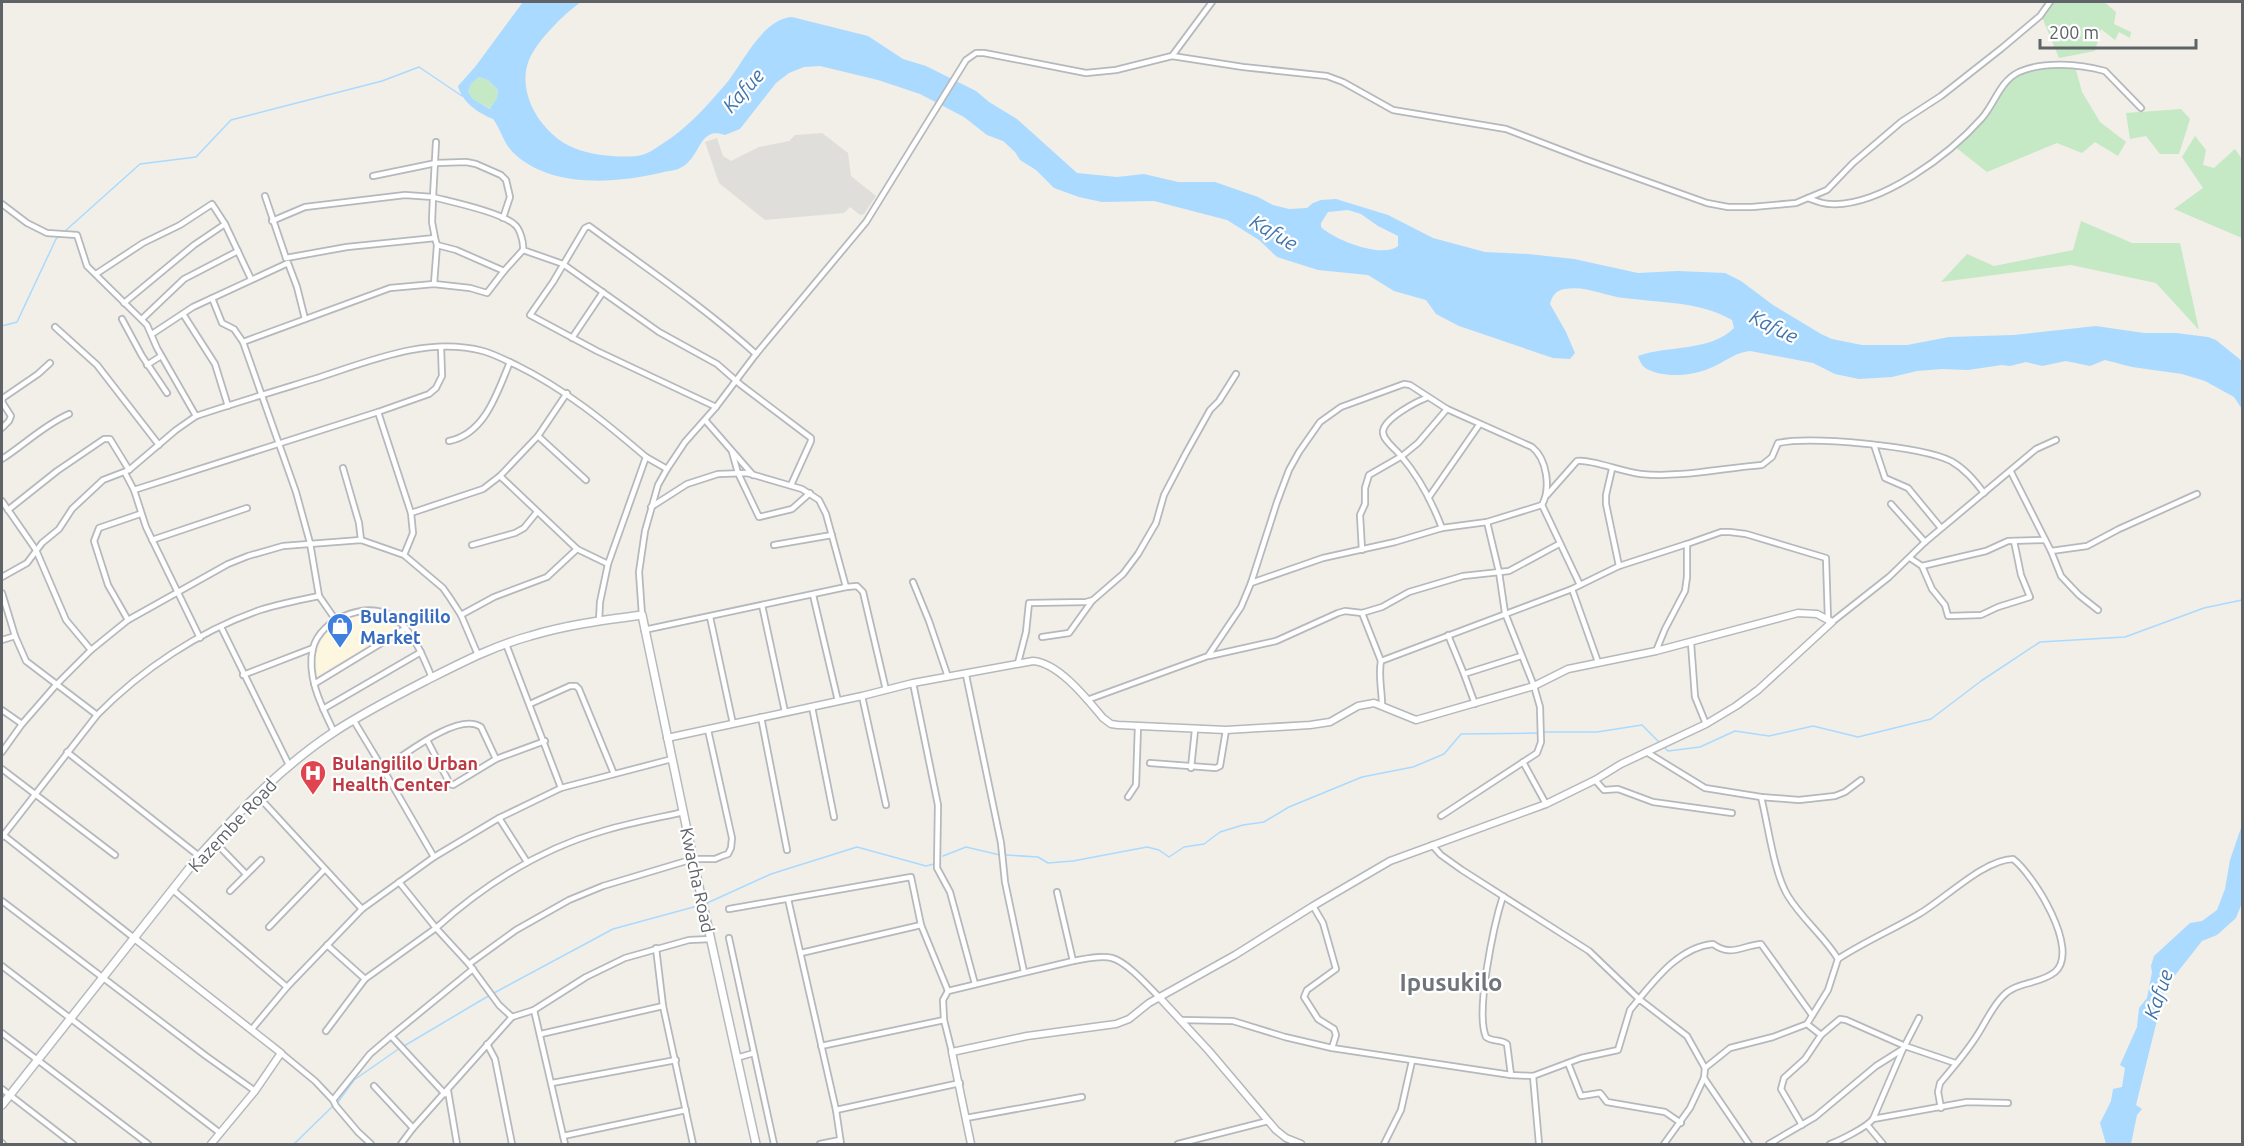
<svg xmlns="http://www.w3.org/2000/svg" width="2244" height="1146" font-family="Ubuntu,sans-serif">
	<style>
		.commercial { fill: #fef7e0 }
		.industrial { fill: #e0deda }
		.green { fill: #c5e8c5 }
		.water { fill: #aadaff; fill-rule: evenodd }
		.lines { fill: none; stroke-linecap: round; stroke-linejoin: round }
		.stream { stroke: #aadaff; stroke-width: 1.5 }
		.minor-casing { stroke: #b5b8bc; stroke-width: 8 }
		.tertiary-casing { stroke: #b5b8bc; stroke-width: 9 }
		.secondary-casing { stroke: #b6babf; stroke-width: 10 }
		.minor { stroke: #fff; stroke-width: 4.5 }
		.tertiary { stroke: #fff; stroke-width: 6 }
		.secondary { stroke: #fff; stroke-width: 7 }
		.labels { text-anchor: middle; dominant-baseline: central; stroke-width: 4.5; stroke-linejoin: round; paint-order: stroke }
		.shop-label { font-size: 18px; font-weight: bold; fill: #366cbe; stroke: #fff; text-anchor: start }
		.health-label { font-size: 18px; font-weight: bold; fill: #be3a42; stroke: #fff; text-anchor: start }
		.street-label { font-size: 18px; fill: #5f6368; stroke: #fff }
		.water-label { font-size: 20px; font-style: italic; fill: #4174aa; stroke: #fff }
		.district-label { font-size: 24px; font-weight: bold; fill: #70757a; stroke: #fff }
	</style>
	<rect width="100%" height="100%" fill="#f1efe8"/>
	<path class="commercial" d="M369,613L391,621L398,628L317,676L316,655L320,643L327,632L338,623L355,615Z"/>
	<path class="industrial" d="M822,133L848,153L851,176L876,196L864,214L860,215L850,207L844,213L765,220L719,183L705,142L717,138L723,156L731,161L759,147L789,141L795,135Z"/>
	<g class="green">
		<path d="M2053,2H2104L2116,12L2114,24L2131,32L2130,38L2119,32L2115,40L2101,29L2095,51L2059,58L2042,17Z"/>
		<path d="M2075,66L2082,92L2100,122L2126,142L2118,156L2095,142L2082,153L2057,143L1987,172L1954,146L1984,116L2010,78L2038,67Z"/>
		<path d="M479,77L488,80L498,90L497,98L491,109L473,99L468,92L471,84Z"/>
		<path d="M2181,109L2190,119L2179,154H2160L2146,136L2130,139L2126,113Z"/>
		<path d="M2195,136L2206,150L2203,165L2214,168L2235,149L2242,159V238L2174,209L2203,188L2182,157Z"/>
		<path d="M2081,221L2132,243H2180L2199,330L2156,283L2071,265L1941,282L1967,254L1994,266L2073,250Z"/>
	</g>
	<g class="water">
		<path d="M523,2H581C565,13 534,43 528,63C517,95 543,136 574,148C591,155 618,158 637,156C647,155 656,148 665,142C688,127 706,107 724,86C742,66 761,19 792,17L868,36L903,59L926,66L976,91L989,102L1017,119L1077,173L1117,177L1144,174L1178,182H1215L1258,197L1273,205L1289,209L1307,208L1313,203L1321,200L1336,199L1388,215L1433,238L1485,252L1528,254L1574,259L1638,273L1678,271L1725,273L1741,281L1773,305L1821,334L1832,339L1862,345H1907L1949,337L2014,335L2096,326L2144,333H2176L2208,337L2216,340L2242,361V409L2234,397L2205,381L2182,374L2132,367L2105,360L2090,366L2066,361L2042,366L2026,362L2010,366L2002,365L1968,370L1942,369L1917,371L1892,377L1859,379L1835,374L1813,363L1750,351C1737,352 1727,360 1715,366C1696,375 1674,378 1654,372C1645,369 1641,366 1638,356C1668,345 1710,352 1734,328L1732,320C1699,301 1661,303 1624,298C1605,296 1585,285 1565,289C1556,290 1552,296 1550,304L1566,332L1575,353L1570,359L1553,358L1459,326L1436,314L1426,300L1394,291L1368,275L1318,270L1277,257L1259,240L1227,220L1154,201L1102,202L1079,197L1054,188L1036,170L1020,160L1015,152L1003,141L987,135L964,117L920,94L878,80L820,66L804,67L789,73L776,83L740,129L725,135C697,125 702,160 678,169C673,171 666,171 660,173C616,183 556,188 518,157C502,144 503,132 493,119C478,113 462,102 458,86L475,67ZM479,77L488,80L498,90L497,98L490,109L473,99L468,92L471,84ZM1348,210L1361,214L1378,226L1398,236V246C1383,259 1334,240 1321,227V223L1328,212Z"/>
		<path d="M2242,825V903L2236,918L2217,935L2202,941L2165,988L2136,1105L2142,1109L2137,1115L2131,1144H2106L2100,1123L2111,1101L2113,1089L2122,1087L2125,1068L2120,1065L2137,1027L2139,1008L2147,998L2152,972L2151,966L2154,956L2190,923L2202,921L2217,910L2225,889L2230,860Z"/>
	</g>
	<g class="lines">
		<g class="stream">
			<path d="M64,232L140,164L196,157L231,120L382,81L419,67L462,96"/>
			<path d="M2,326L17,322L56,239L60,235"/>
			<path d="M1543,732H1597L1642,725L1660,743"/>
			<path d="M1665,748L1668,751L1700,747L1735,731L1769,736L1813,726L1858,737L1931,719L1981,681L2040,642L2125,637L2204,608L2242,600"/>
			<path d="M1006,855L1038,857L1048,863L1073,861L1147,847L1159,850L1169,857L1184,847L1204,844L1220,832L1243,825L1264,822L1289,807L1362,777L1413,767L1444,754L1461,734L1539,733"/>
			<path d="M943,856L966,847L1000,855"/>
			<path d="M705,904L771,874L857,847L926,866L934,864"/>
			<path d="M494,993L613,929L701,905"/>
			<path d="M404,1046L490,995"/>
			<path d="M338,1102L354,1080L400,1048"/>
			<path d="M294,1144L334,1105"/>
		</g>
		<g class="minor-casing">
			<g id="minor">
				<path d="M1172,56L1243,67L1327,76L1343,82L1393,110L1506,129L1587,160L1707,203L1728,207H1752L1796,203L1827,190L1853,163L1901,122L1941,96L2002,48L2040,16L2050,2"/>
				<path d="M436,142L433,197C452,202 500,212 514,224C520,228 524,243 523,250L504,271"/>
				<path d="M373,176L436,163L466,162L476,164L501,175L506,180L510,197L503,218"/>
				<path d="M265,196L286,258"/>
				<path d="M1808,198C1816,201 1822,204 1830,204C1881,207 1950,154 1982,118C1995,103 2000,81 2019,72C2044,61 2079,64 2105,71L2141,108"/>
				<path d="M2,204L27,223L47,233L77,235L87,266L147,325L157,348L196,416"/>
				<path d="M272,221L305,207L405,195L433,197L432,222L435,238"/>
				<path d="M523,250L563,264L659,332L717,364L741,385L811,438V441L791,485"/>
				<path d="M286,258L347,247L435,238L437,245L434,284"/>
				<path d="M96,274L143,243L180,225L212,204L225,224L251,279"/>
				<path d="M212,298L222,323L234,329L243,342"/>
				<path d="M124,303L194,245L225,224"/>
				<path d="M183,314L215,364L228,406"/>
				<path d="M122,319L142,356L167,393"/>
				<path d="M142,319L184,279L238,251"/>
				<path d="M55,327L97,365L159,445"/>
				<path d="M152,334L193,307L288,263L297,287L305,319"/>
				<path d="M572,338L603,292"/>
				<path d="M147,365L161,356"/>
				<path d="M567,393L538,436L500,476L577,549"/>
				<path d="M1426,398C1416,402 1385,418 1383,431C1382,440 1396,449 1401,456C1420,478 1432,502 1442,528"/>
				<path d="M716,407L597,351L530,315L553,282L585,228L589,226C646,268 704,307 756,354"/>
				<path d="M378,412L411,513"/>
				<path d="M705,420L753,475"/>
				<path d="M2,428L9,421L11,416L2,402L3,398L38,374L50,363"/>
				<path d="M538,436L586,480"/>
				<path d="M449,441C485,434 497,393 510,362"/>
				<path d="M1874,445L1885,478L1908,488L1941,528"/>
				<path d="M732,452L738,473L759,517L792,509L810,493"/>
				<path d="M646,457L667,469"/>
				<path d="M2,459C24,445 44,425 69,414"/>
				<path d="M343,468L359,523L361,540"/>
				<path d="M1612,469L1606,495V504L1619,566"/>
				<path d="M2011,472L2051,551L2061,576L2079,595L2098,610"/>
				<path d="M125,473L134,490L146,527L200,638"/>
				<path d="M134,490L378,412L429,394L436,388L442,376L441,347"/>
				<path d="M1547,495L1577,461C1591,459 1622,472 1641,474C1680,478 1722,468 1762,465L1772,457L1778,443C1812,436 1920,446 1951,461C1965,469 1974,480 1984,493"/>
				<path d="M1429,497L1479,425"/>
				<path d="M2,501L36,550L66,620L91,650"/>
				<path d="M1891,504L1925,542"/>
				<path d="M651,507L687,484L718,474L747,473L802,489L819,500L826,514L846,587"/>
				<path d="M8,510L57,471L104,439H110L129,470"/>
				<path d="M152,540L247,508"/>
				<path d="M472,545L515,533L524,528L537,512"/>
				<path d="M774,545L832,535"/>
				<path d="M1362,550L1360,515L1365,504V488L1369,475L1402,456L1418,443L1447,409"/>
				<path d="M2051,551L2087,546L2119,529L2197,494"/>
				<path d="M404,555L413,533L411,513L483,489L500,476"/>
				<path d="M1910,558L1922,566L1932,589L1945,605L1948,616L1981,615L1998,607L2030,597L2021,575L2014,541"/>
				<path d="M1922,566L1986,551L2008,541L2045,540"/>
				<path d="M2,577L27,563L42,543L59,529L72,509L103,480L129,470L176,430L196,416C235,403 275,391 314,379C368,362 425,336 483,351C494,354 505,360 516,365C565,389 605,422 646,457L608,564L600,602L599,621"/>
				<path d="M913,582L929,621L948,677"/>
				<path d="M1251,583L1323,558L1395,542L1442,528L1487,522L1542,505"/>
				<path d="M1580,585L1619,566L1687,544"/>
				<path d="M2,593L15,636L26,661L97,715"/>
				<path d="M813,595L838,701"/>
				<path d="M762,605L785,712"/>
				<path d="M1362,613L1381,661"/>
				<path d="M461,615L494,597L547,577L577,549L608,564"/>
				<path d="M642,615L639,572L645,531L658,485L667,469L685,442L716,407L756,354L866,222L966,60L976,53H984L1086,73L1116,70L1172,56L1212,2"/>
				<path d="M710,617L733,724"/>
				<path d="M335,619L319,596L310,543L296,492L243,342L390,288L434,284L470,288L487,293L504,271L456,250L437,245"/>
				<path d="M128,620L108,585L94,541L99,528L140,514"/>
				<path d="M1832,622L1889,577L1925,542L2036,449L2056,440"/>
				<path d="M221,627L289,765"/>
				<path d="M644,630L846,587L857,586L863,592L886,690"/>
				<path d="M1448,635L1464,674L1521,656"/>
				<path d="M1042,637L1069,633L1092,601"/>
				<path d="M2,640L15,636"/>
				<path d="M1691,643L1695,697L1706,724"/>
				<path d="M506,644L561,788"/>
				<path d="M1656,651L1665,629L1685,591L1687,577V544L1721,532H1730L1746,534L1826,558L1828,620"/>
				<path d="M1209,656L1276,641L1338,613L1345,611L1362,613L1382,607L1409,592L1463,576L1509,571L1559,544"/>
				<path d="M1018,663L1026,632L1029,603L1086,602L1093,600L1123,574L1138,554L1156,523L1164,495L1186,453L1210,410L1219,401L1236,374"/>
				<path d="M1464,674L1475,704"/>
				<path d="M243,675L313,648"/>
				<path d="M966,675L1001,843L1005,882L1024,972"/>
				<path d="M913,683L938,805L937,868L950,892L975,984"/>
				<path d="M314,684L406,628"/>
				<path d="M862,696L886,805"/>
				<path d="M1087,700L1208,656L1241,607L1251,583L1277,502L1289,470L1299,452L1320,422L1341,407L1404,384L1410,385L1447,409L1532,447C1547,459 1551,488 1542,505L1580,585L1572,589L1598,662"/>
				<path d="M530,704L570,686H576L579,689L614,774"/>
				<path d="M1382,705C1382,690 1378,675 1381,661L1572,589"/>
				<path d="M812,707L834,817"/>
				<path d="M323,709L421,652"/>
				<path d="M2,710L22,724"/>
				<path d="M761,717L787,850"/>
				<path d="M354,721L383,769"/>
				<path d="M334,732C322,707 306,677 313,648C317,633 331,621 344,616C396,595 415,636 432,678"/>
				<path d="M427,740L450,784L453,785L496,759L545,741"/>
				<path d="M2,752L22,724L56,685L91,650L128,620L228,564L248,556L283,546L361,540L404,555L443,588L450,598L461,615L478,655"/>
				<path d="M67,752L199,856"/>
				<path d="M1648,753L1705,788L1761,797L1799,800L1835,796L1845,792L1861,780"/>
				<path d="M1523,762L1546,804"/>
				<path d="M1150,763L1216,768L1220,766L1226,730"/>
				<path d="M1191,768L1195,730"/>
				<path d="M2,769L115,855"/>
				<path d="M1595,780L1604,790L1618,789L1653,802L1732,813"/>
				<path d="M257,795L362,909"/>
				<path d="M1128,797L1136,785L1138,726"/>
				<path d="M1441,816L1537,753L1541,742L1540,707L1534,686L1505,613L1499,572L1487,522"/>
				<path d="M499,818L527,862"/>
				<path d="M2,834L134,938"/>
				<path d="M2,837L97,715C141,670 199,631 260,610C279,604 299,600 319,596"/>
				<path d="M213,840L245,873"/>
				<path d="M1432,845L1441,855L1462,870L1589,951L1639,999C1658,976 1681,947 1713,944C1731,957 1741,946 1761,944L1812,1015"/>
				<path d="M434,857L383,769C403,756 459,711 481,727L496,759"/>
				<path d="M399,882L436,928C484,885 540,849 603,831C629,823 657,818 684,812"/>
				<path d="M173,890L287,987"/>
				<path d="M230,891L261,860"/>
				<path d="M1057,892L1073,961"/>
				<path d="M1503,896C1494,924 1475,1012 1486,1037C1492,1042 1501,1039 1507,1044L1511,1075"/>
				<path d="M788,899L836,1110L841,1144"/>
				<path d="M2,901L206,1056L255,1091"/>
				<path d="M1313,906L1323,923L1336,969L1307,990L1304,997L1318,1019L1334,1029L1336,1035L1332,1048"/>
				<path d="M729,909L911,877L921,925L801,953"/>
				<path d="M921,925L948,991"/>
				<path d="M269,927L325,869"/>
				<path d="M729,938L774,1144"/>
				<path d="M327,945L365,979"/>
				<path d="M656,948L663,1006L693,1144"/>
				<path d="M1838,959C1864,942 1892,930 1919,914C1945,899 1983,860 2013,859C2033,874 2081,950 2055,972C2039,985 2016,981 2002,997C1990,1010 1984,1026 1974,1040C1964,1055 1952,1069 1940,1083L1938,1092L1941,1108"/>
				<path d="M469,964L516,930L569,900L603,886L693,859H715L722,856L728,854L731,848L732,838L708,730"/>
				<path d="M2,966L220,1133"/>
				<path d="M534,1010L565,1144"/>
				<path d="M944,1020L943,1000L948,991L1073,961C1085,959 1100,955 1112,958C1127,962 1148,986 1159,997"/>
				<path d="M1181,1020L1233,1021L1285,1037L1332,1048L1511,1075L1533,1076L1581,1058L1618,1050L1630,1010L1639,999L1687,1036L1705,1068"/>
				<path d="M1807,1024L1821,1035"/>
				<path d="M252,1029L287,987L362,909L434,857L499,818L561,788L672,759"/>
				<path d="M326,1031L365,979L436,928L469,964L499,1005L512,1017"/>
				<path d="M2,1033L148,1144"/>
				<path d="M541,1034L663,1006"/>
				<path d="M487,1044L495,1059L512,1144"/>
				<path d="M821,1046L944,1020L952,1052"/>
				<path d="M281,1053L315,1081L333,1100L336,1106L358,1132L371,1144"/>
				<path d="M736,1058L754,1053"/>
				<path d="M1568,1063L1581,1096L1600,1093L1607,1102L1665,1112L1681,1123"/>
				<path d="M1533,1076L1539,1144"/>
				<path d="M1704,1078L1749,1144"/>
				<path d="M552,1083L676,1060"/>
				<path d="M374,1086L413,1128"/>
				<path d="M2,1089L73,1144"/>
				<path d="M448,1091L457,1144"/>
				<path d="M445,1094L391,1036L473,969"/>
				<path d="M333,1100L370,1054L391,1036"/>
				<path d="M836,1110L960,1083"/>
				<path d="M966,1118L1082,1097"/>
				<path d="M1873,1119L1967,1102L2008,1103"/>
				<path d="M1802,1125L1781,1089L1784,1078L1805,1059L1821,1035L1840,1019L1846,1020L1905,1046L1955,1063"/>
				<path d="M1868,1126L1883,1144"/>
				<path d="M563,1136L686,1110"/>
				<path d="M2,1143L3,1144"/>
				<path d="M401,1144L413,1128L512,1017L534,1010L586,977L625,958L689,940L711,939"/>
				<path d="M820,1144L840,1140"/>
				<path d="M1178,1144L1268,1121"/>
				<path d="M1384,1144L1401,1110L1412,1061"/>
				<path d="M1664,1144L1690,1108L1704,1078L1705,1068L1730,1048L1773,1037L1807,1024L1828,990L1838,959C1824,936 1802,919 1788,896C1774,874 1768,824 1761,797"/>
				<path d="M1769,1144L1815,1117L1876,1066L1903,1049"/>
				<path d="M1830,1144C1841,1140 1867,1127 1873,1119L1903,1049L1919,1018"/>
			</g>
		</g>
		<g class="tertiary-casing">
			<g id="tertiary">
				<path d="M667,738L862,696L913,683L1033,661C1059,663 1087,699 1103,718L1111,724L1118,725L1226,730L1310,725L1330,722L1358,706L1374,703L1416,720L1534,686L1568,669L1656,651L1798,613L1817,614L1832,622L1758,690L1736,706L1706,724L1621,764L1595,780L1546,804L1390,861L1313,906L1235,955L1149,1003L1129,1019L1116,1024L1027,1036L952,1052L971,1144"/>
				<path d="M134,938L281,1053L255,1091L211,1144"/>
				<path d="M1159,997L1209,1051L1276,1130L1286,1138L1301,1144"/>
			</g>
		</g>
		<g class="secondary-casing">
			<path id="secondary" d="M2,1105L199,856C240,811 282,766 334,732C363,713 394,697 425,681C459,664 493,646 530,636C566,625 604,620 642,615L696,873L756,1144"/>
		</g>
		<use href="#minor" class="minor"/>
		<use href="#tertiary" class="tertiary"/>
		<use href="#secondary" class="secondary"/>
	</g>
	<defs>
		<g id="shop-pin" transform="scale(1.35)"><path d="M0 17L-7.5 6A9.5 9.5 0 1 1 7.5 6Z" fill="#3f7fe0" stroke="#fff"/><path d="M-5-2.5h2.3a2.7 3.5 0 0 1 5.4 0H5L5.5 6h-11ZM-1.5-2.5h3a1.5 2.3 0 0 0-3 0Z" fill="#fff"/></g>
		<g id="hospital-pin" transform="scale(1.35)"><path d="M0 17L-7.5 6A9.5 9.5 0 1 1 7.5 6Z" fill="#e0444e" stroke="#fff"/><path d="M-5-5h3v3.5h4V-5h3V5h-3V1.5h-4V5h-3Z" fill="#fff"/></g>
	</defs>
	<g fill-rule="evenodd">
		<use href="#shop-pin" x="340" y="626"/>
		<use href="#hospital-pin" x="313" y="773"/>
	</g>
	<g class="labels">
		<g class="shop-label">
			<text x="360" y="616">Bulangililo<tspan x="360" dy="21">Market</tspan></text>
		</g>
		<g class="health-label">
			<text x="332" y="763">Bulangililo Urban<tspan x="332" dy="21">Health Center</tspan></text>
		</g>
		<g class="street-label">
			<text transform="translate(232 825) rotate(-47)">Kazembe Road</text>
			<text transform="translate(698 880) rotate(78)">Kwacha Road</text>
		</g>
		<g class="water-label">
			<text transform="translate(743 90) rotate(-48)">Kafue</text>
			<text transform="translate(1274 232) rotate(30)">Kafue</text>
			<text transform="translate(1774 326) rotate(26)">Kafue</text>
			<text transform="translate(2158 994) rotate(-71)">Kafue</text>
		</g>
		<g class="district-label">
			<text x="1451" y="982">Ipusukilo</text>
		</g>
	</g>
	<rect width="2244" height="1146" fill="none" stroke="#5f6368" stroke-width="6"/>
	<path d="M2040 39v9h156v-9" fill="none" stroke="#5f6368" stroke-width="3"/>
	<text x="2049" y="39" font-size="18" fill="#5f6368" stroke="#ffffff" stroke-width="4.5" paint-order="stroke">200 m</text>
</svg>
